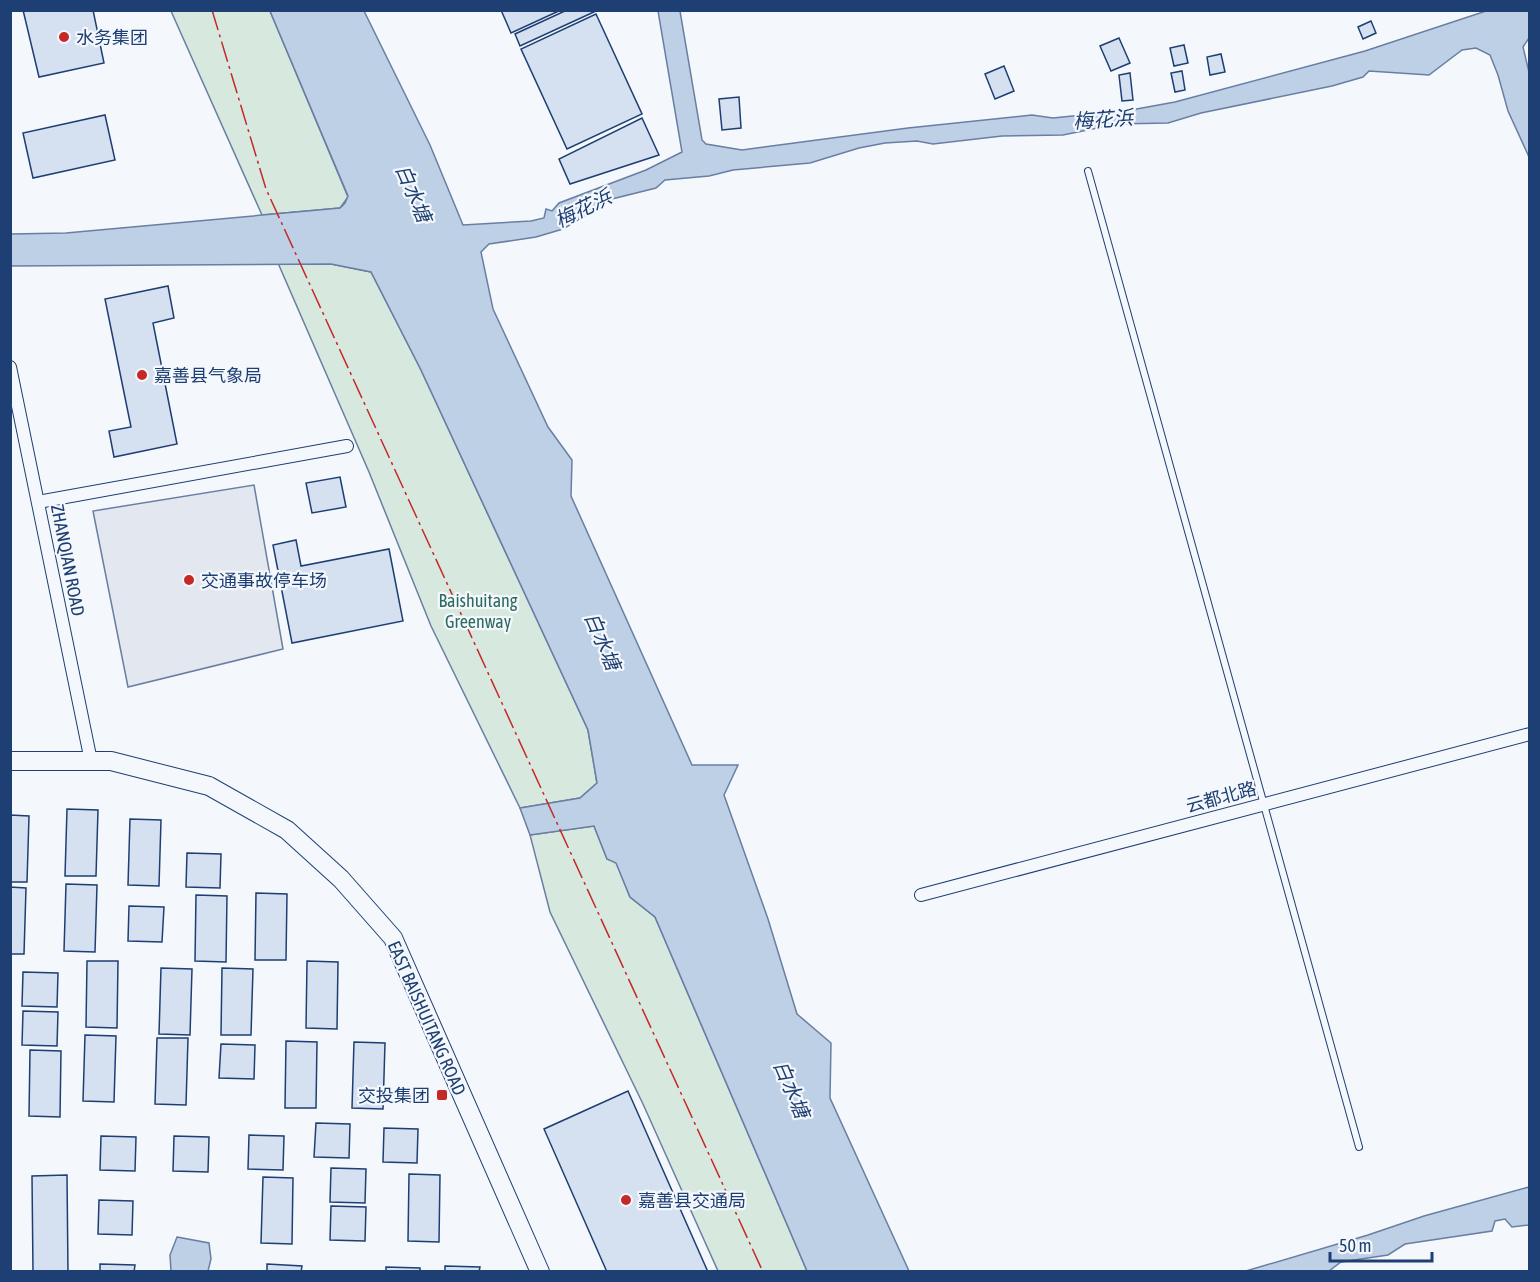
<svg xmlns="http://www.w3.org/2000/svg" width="1540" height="1282" font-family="'Asap Condensed','Noto Sans SC',sans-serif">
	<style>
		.green { fill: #d7e8df; stroke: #687fa3; stroke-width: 1.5 }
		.parking { fill: #e3e8f0; stroke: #687fa3; stroke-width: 1.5 }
		.water { fill: #bed0e5; stroke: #687fa3; stroke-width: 1.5 }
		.building { fill: #d5e0f0; stroke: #1d3f73; stroke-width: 1.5 }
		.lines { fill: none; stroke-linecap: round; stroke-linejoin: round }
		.lane-casing { stroke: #1d3f73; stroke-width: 8 }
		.street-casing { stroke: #1d3f73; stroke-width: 14 }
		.secondary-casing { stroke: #1d3f73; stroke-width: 20 }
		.lane { stroke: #f4f7fb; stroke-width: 6 }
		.street { stroke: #f4f7fb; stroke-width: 12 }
		.secondary { stroke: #f4f7fb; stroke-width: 18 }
		.power { stroke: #c62828; stroke-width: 1.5; stroke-dasharray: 21 4.5 3 4.5; stroke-linecap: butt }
		.poi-dot { fill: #c62828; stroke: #f4f7fb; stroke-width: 2 }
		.labels { text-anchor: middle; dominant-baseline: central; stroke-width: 4.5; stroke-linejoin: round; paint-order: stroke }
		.poi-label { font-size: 18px; fill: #1d3f73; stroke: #f4f7fb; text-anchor: start }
		.street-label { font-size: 18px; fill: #1d3f73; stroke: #f4f7fb }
		.park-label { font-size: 18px; fill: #2c6c60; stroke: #f4f7fb }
		.water-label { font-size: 20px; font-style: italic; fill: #1d3f73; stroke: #f4f7fb }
	</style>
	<rect width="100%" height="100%" fill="#f4f7fb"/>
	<g class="green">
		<path d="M171,11H270L348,197L340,208L262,215Z"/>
		<path d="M278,263L331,264L371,272L421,370L588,730L597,783L580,798L520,808L431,626L369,472Z"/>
		<path d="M594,826L607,859L616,862L630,897L655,917L807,1271H718L643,1104L550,912L530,835Z"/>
	</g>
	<path class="parking" d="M254,485L283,649L128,687L93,511Z"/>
	<g class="water">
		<path d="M270,11H364L430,145L463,225L531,221L544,218L546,209L552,211L559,203L646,170L682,152L658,11H680L702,140L706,144L742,150L908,128L1032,115L1053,118L1131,110L1175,102L1365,51L1486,11H1529V38L1523,47L1529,72V157L1508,111L1498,75L1490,55L1476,48L1462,50L1429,75L1369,71L1363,77L1332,86L1201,113L1168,123L1117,124L1063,135L1002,136L933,144L917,141L885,143L859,148L810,163L733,170L709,176L665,180L656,188L612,199L563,229L536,237L489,244L481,252L493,309L548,427L572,460L571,496L692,765H738L724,795L768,919L797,1014L831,1043L830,1098L909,1271H807L655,917L630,897L616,863L607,859L594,826L530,835L520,808L580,798L597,783L588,730L421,370L371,272L331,264L11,266V234L66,233L340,208L345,203L348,196Z"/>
		<path d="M1529,1187V1225L1512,1227L1505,1219L1495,1221L1492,1231L1405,1244L1388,1255L1341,1262L1329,1271H1246L1368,1235L1424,1216Z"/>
		<path d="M177,1237L209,1243L211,1259L208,1271H171L170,1255Z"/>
	</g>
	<g class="building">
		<path d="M23,10H93L104,63L39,77Z"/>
		<path d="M501,10H561L511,33Z"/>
		<path d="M567,10L596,11L520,46L515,34Z"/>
		<path d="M596,14L642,114L567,149L521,49Z"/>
		<path d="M1371,21L1376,33L1363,39L1358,27Z"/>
		<path d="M1119,38L1130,63L1111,71L1100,46Z"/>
		<path d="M1184,45L1188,63L1174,66L1170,48Z"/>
		<path d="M1221,54L1225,72L1210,75L1207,57Z"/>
		<path d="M1004,66L1014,91L995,99L985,74Z"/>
		<path d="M1182,71L1185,90L1175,92L1171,73Z"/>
		<path d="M1130,73L1133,100L1122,101L1119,75Z"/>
		<path d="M739,97L741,128L722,130L719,99Z"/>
		<path d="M105,115L115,160L33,178L23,133Z"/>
		<path d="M642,118L659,155L570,184L559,159Z"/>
		<path d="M168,286L174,318L153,323L177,444L114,457L109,431L131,427L105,299Z"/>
		<path d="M340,477L346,507L312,513L306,483Z"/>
		<path d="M296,540L301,566L389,549L403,621L292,643L273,545Z"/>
		<path d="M67,809L98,810L96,876H65Z"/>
		<path d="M10,815L29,816L27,882H10Z"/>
		<path d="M130,819L161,820L159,886L128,885Z"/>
		<path d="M187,853L221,854L220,888L186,887Z"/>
		<path d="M66,884L97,885L95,952L64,951Z"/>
		<path d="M10,887L26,888L24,954H10Z"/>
		<path d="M256,893L287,894L286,960H255Z"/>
		<path d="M196,895L227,896L226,962L195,961Z"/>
		<path d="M129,906L164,907L162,942L128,941Z"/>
		<path d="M87,961H118L117,1028L86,1027Z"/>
		<path d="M307,961L338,962L337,1029L306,1028Z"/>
		<path d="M161,968L192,969L190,1035L159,1034Z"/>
		<path d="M222,968L253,969L251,1035H221Z"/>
		<path d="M23,972L58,973L57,1007L22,1006Z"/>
		<path d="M23,1011L58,1012L57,1046L22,1045Z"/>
		<path d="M85,1035L116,1036L114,1102L83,1101Z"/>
		<path d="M157,1038H188L186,1105L155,1104Z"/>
		<path d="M286,1041L317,1042L316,1108H285Z"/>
		<path d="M354,1042L385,1043L383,1109L352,1108Z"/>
		<path d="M221,1044L255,1045L254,1079L219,1078Z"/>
		<path d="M30,1050L61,1051L60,1117L29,1116Z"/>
		<path d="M628,1091L708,1272H607L544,1129Z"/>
		<path d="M316,1123L350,1124L349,1158L314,1157Z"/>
		<path d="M384,1128L418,1129L417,1163L383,1162Z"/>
		<path d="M249,1135L284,1136L283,1170L248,1169Z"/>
		<path d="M101,1136L136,1137L135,1171L100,1170Z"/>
		<path d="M174,1136L209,1137L208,1172L173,1171Z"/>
		<path d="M331,1168L366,1169L365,1203L330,1202Z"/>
		<path d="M409,1174L440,1175L439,1242L408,1241Z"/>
		<path d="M67,1175L68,1272H33L32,1176Z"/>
		<path d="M263,1177L293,1178L292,1244L261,1243Z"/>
		<path d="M99,1200L133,1201L132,1235L98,1234Z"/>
		<path d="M331,1206L366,1207L365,1241L330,1240Z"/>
		<path d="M100,1264L135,1265L134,1272H100Z"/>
		<path d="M267,1264L302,1266L301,1272H267Z"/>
		<path d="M445,1266L480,1267L479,1272H445Z"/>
		<path d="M386,1267L420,1268V1272H386Z"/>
	</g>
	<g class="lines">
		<g class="lane-casing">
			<path id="lane" d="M1088,171L1359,1147"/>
		</g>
		<g class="street-casing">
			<g id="street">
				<path d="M10,367L91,761"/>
				<path d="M38,502L347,446"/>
				<path d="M921,895L1530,734"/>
			</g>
		</g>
		<g class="secondary-casing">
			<path id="secondary" d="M10,761H111L209,786L287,830L341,879L393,938L540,1272"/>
		</g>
		<use href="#lane" class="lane"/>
		<use href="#street" class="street"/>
		<use href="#secondary" class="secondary"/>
		<path class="power" d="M212,10L266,189L763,1272"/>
	</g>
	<g class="poi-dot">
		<circle cx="64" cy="37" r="6"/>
		<circle cx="142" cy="375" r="6"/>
		<circle cx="189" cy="580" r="6"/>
		<rect x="436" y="1089" width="12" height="12" rx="3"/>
		<circle cx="626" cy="1200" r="6"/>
	</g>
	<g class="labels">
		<g class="poi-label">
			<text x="76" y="37">水务集团</text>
			<text x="154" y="375">嘉善县气象局</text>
			<text x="201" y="580">交通事故停车场</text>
			<text x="430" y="1095" text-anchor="end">交投集团</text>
			<text x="638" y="1200">嘉善县交通局</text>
		</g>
		<g class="street-label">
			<text transform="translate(68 560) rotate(79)">ZHANQIAN ROAD</text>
			<text transform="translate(1221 797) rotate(-15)">云都北路</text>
			<text transform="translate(427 1018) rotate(66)">EAST BAISHUITANG ROAD</text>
		</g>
		<g class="park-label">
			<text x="478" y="600">Baishuitang<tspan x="478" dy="21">Greenway</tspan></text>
		</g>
		<g class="water-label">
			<text transform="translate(1103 119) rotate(-4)">梅花浜</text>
			<text transform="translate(414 193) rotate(67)">白水塘</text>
			<text transform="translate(583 208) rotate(-26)">梅花浜</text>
			<text transform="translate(603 641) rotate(67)">白水塘</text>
			<text transform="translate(792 1089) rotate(67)">白水塘</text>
		</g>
	</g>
	<rect width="1540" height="1282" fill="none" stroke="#1d3f73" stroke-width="24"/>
	<path d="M1330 1252v9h102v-9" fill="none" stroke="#1d3f73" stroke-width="3"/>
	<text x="1339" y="1252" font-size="18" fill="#1d3f73" stroke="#f4f7fb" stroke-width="4.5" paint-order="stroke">50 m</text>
</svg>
